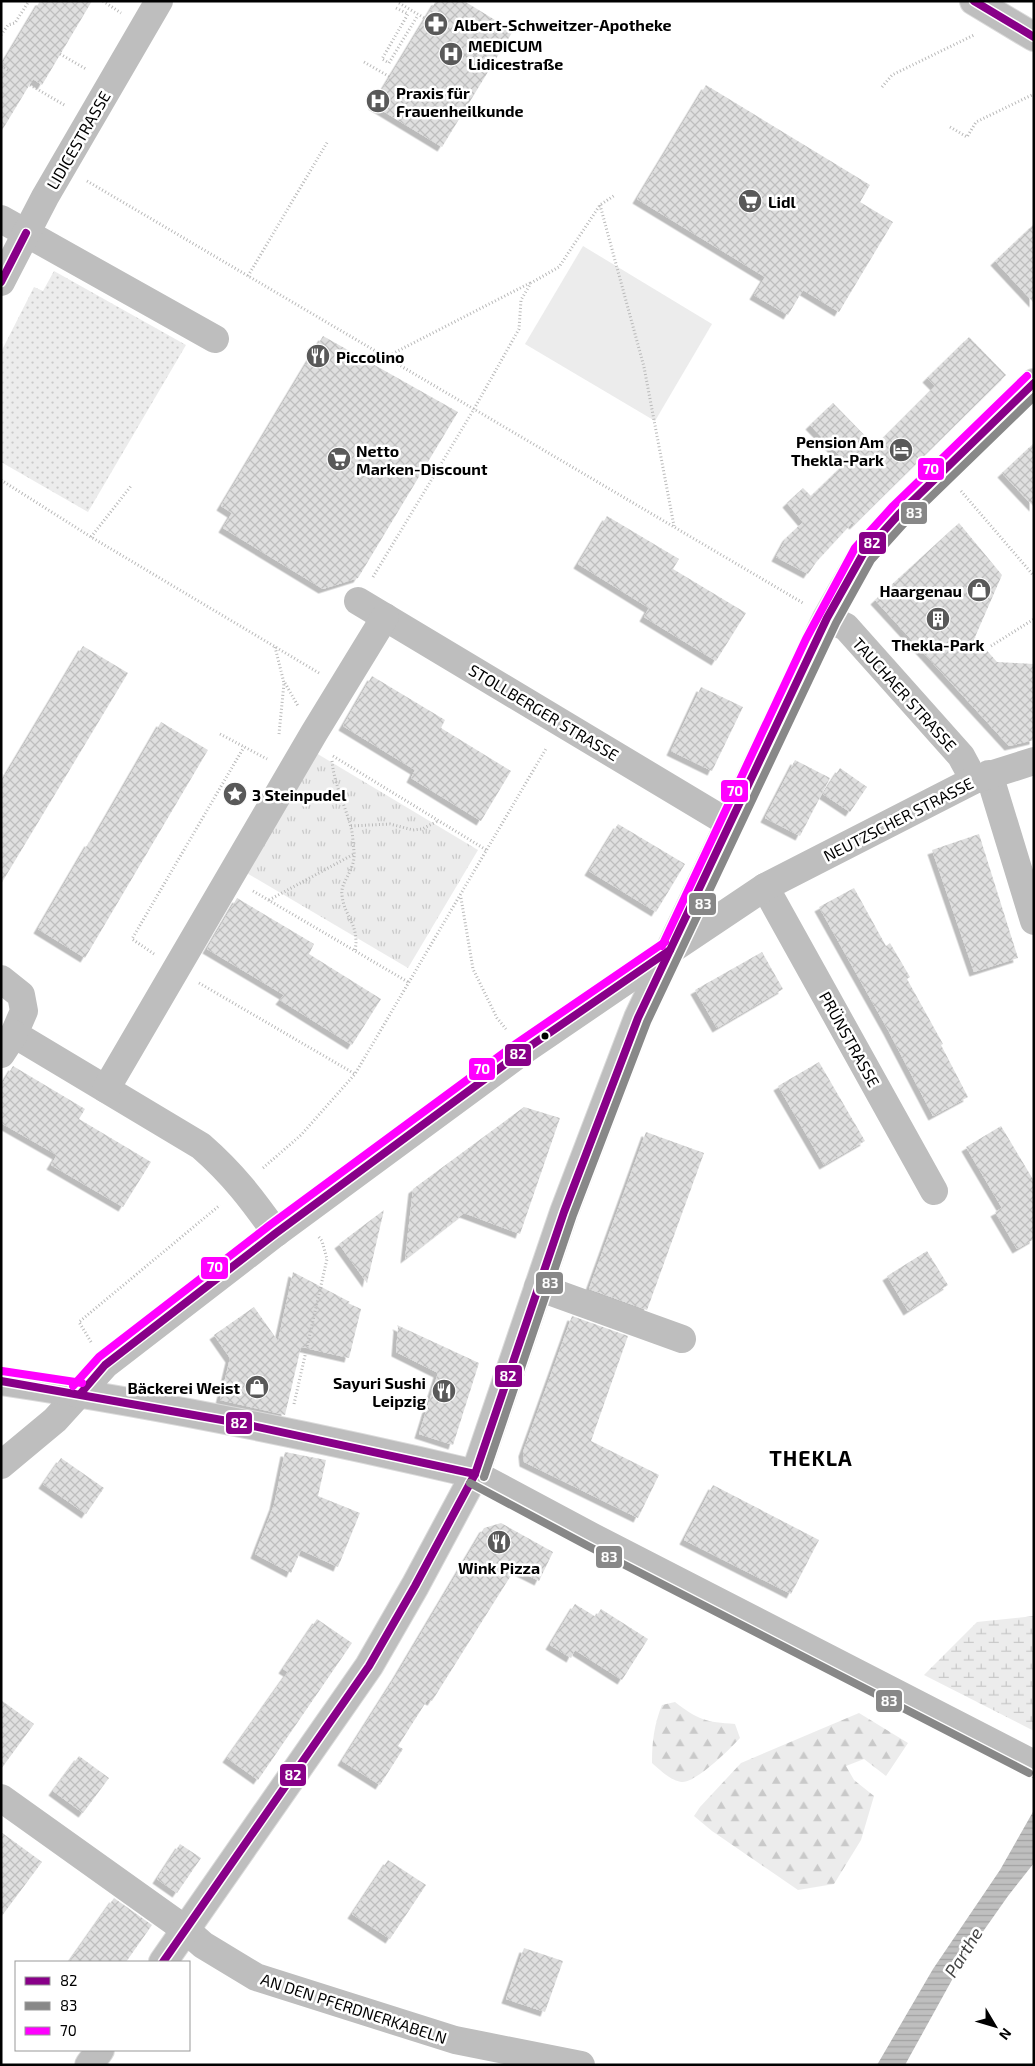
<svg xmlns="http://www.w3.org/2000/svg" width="1035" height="2066" font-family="'Exo 2',sans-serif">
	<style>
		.grass { fill: url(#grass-dots) }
		.forest { fill: url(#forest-firs) }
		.wetland { fill: url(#wetland-marsh) }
		.park { fill: url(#park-tufts) }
		.pitch { fill: #ececec }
		.water { fill: url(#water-rules) }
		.building { fill: url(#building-cross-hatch); filter: url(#shadow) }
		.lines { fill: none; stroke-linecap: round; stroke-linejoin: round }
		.major-casing { stroke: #dbdbdb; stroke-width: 30 }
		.path { stroke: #b9b9b9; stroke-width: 3; stroke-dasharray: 1 2.5; stroke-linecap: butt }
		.minor { stroke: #bebebe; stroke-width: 28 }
		.major { stroke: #bebebe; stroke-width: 28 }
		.bus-1-casing { stroke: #fff; stroke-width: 11 }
		.bus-2-casing { stroke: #fff; stroke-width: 11 }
		.bus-3-casing { stroke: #fff; stroke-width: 11 }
		.bus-1 { stroke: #808; stroke-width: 8 }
		.bus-2 { stroke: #888; stroke-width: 8 }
		.bus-3 { stroke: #f0f; stroke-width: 8 }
		.bus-dot { fill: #000; stroke: #fff; stroke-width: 2 }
		.labels { text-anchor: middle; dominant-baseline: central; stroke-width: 5; stroke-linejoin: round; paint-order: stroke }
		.poi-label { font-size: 16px; font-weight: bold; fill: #000; stroke: #fff; text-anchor: start }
		.street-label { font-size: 16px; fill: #000; stroke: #fff }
		.water-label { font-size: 18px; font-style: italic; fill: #444; stroke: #fff }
		.district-label { font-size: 21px; font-weight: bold; letter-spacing: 1px; fill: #000; stroke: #fff }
		.line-badge { stroke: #fff; stroke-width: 2 }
		.badge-label { font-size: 14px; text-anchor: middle; font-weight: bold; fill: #fff }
	</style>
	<defs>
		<pattern id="grass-dots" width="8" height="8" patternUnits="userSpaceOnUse" patternTransform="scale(1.25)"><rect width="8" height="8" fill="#ececec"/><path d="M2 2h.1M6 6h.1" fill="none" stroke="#c9c9c9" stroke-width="1.8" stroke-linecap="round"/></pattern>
		<pattern id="forest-firs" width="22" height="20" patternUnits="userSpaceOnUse" patternTransform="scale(1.25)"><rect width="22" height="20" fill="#ececec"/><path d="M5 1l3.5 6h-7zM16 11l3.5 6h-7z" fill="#c9c9c9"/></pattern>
		<pattern id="wetland-marsh" width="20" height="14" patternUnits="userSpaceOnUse" patternTransform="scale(1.25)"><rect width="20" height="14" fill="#ececec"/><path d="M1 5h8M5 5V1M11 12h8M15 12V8" fill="none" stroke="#c9c9c9"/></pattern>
		<pattern id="park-tufts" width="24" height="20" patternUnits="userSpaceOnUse" patternTransform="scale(1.25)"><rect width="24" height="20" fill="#ececec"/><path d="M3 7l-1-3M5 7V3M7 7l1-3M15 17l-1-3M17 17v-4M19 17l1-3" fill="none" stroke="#c9c9c9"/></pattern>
		<pattern id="water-rules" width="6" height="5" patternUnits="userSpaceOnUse" patternTransform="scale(1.25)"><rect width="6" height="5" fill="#bfbfbf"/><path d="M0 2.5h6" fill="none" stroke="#a2a2a2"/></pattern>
		<pattern id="building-cross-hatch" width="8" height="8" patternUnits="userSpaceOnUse" patternTransform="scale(1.25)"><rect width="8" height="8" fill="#dfdfdf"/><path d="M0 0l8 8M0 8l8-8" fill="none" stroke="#bebebe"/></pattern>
		<filter id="shadow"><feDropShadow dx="-4.5" dy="4.5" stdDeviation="0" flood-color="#0004"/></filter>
	</defs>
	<rect width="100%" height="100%" fill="#fff"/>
	<path class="grass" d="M54,271L186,345L88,512L1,462V352L34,287L43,291Z"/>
	<g class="forest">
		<path d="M675,1702C698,1720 706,1722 735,1724L740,1738C731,1748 695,1784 681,1782C670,1780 660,1770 652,1763C652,1742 654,1725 662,1705Z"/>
		<path d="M859,1713L908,1743L886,1776L864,1759L846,1766L854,1780L874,1796L861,1840L834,1884L798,1890L712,1831L694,1816L700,1807L741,1763Z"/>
	</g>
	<path class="wetland" d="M1034,1616V1731L924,1675L977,1622Z"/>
	<path class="park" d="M316,753L478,850L408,968L245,872Z"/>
	<path class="pitch" d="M583,246L712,324L655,421L525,344Z"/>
	<path class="water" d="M1034,1810V1863L1008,1896L963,1960L905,2065H877L933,1969L1000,1870Z"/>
	<g class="building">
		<path d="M40,1H92L42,85L33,79L1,132V66Z"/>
		<path d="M436,1H464L513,31L442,147L373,105Z"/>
		<path d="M706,85L870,185L860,202L893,222L839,312L803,290L788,315L754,295L765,277L637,199Z"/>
		<path d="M1034,224V303L995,261Z"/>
		<path d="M323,336L458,412L358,578L323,589L223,528L232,513L221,506Z"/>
		<path d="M969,337L1006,375L854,525L852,523L817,561L808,574L776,557L787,537L803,522L787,503L803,488L811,496L846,462L810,425L833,403L875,446L935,386L927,378Z"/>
		<path d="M1034,443V507L1002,473Z"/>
		<path d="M607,516L679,559L673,569L746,613L716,661L644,617L649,608L578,564Z"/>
		<path d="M959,523L1002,575L975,637L997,662L1034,664V740L1009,746L875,600Z"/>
		<path d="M83,646L128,673L1,884V783Z"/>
		<path d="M372,676L445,720L441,728L511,771L481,821L411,778L415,770L343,726Z"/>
		<path d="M701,687L743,707L712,771L671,751Z"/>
		<path d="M161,722L208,750L85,958L38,929L89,842L91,843Z"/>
		<path d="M795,760L830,778L800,836L765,818Z"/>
		<path d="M840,768L867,787L850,812L823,794Z"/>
		<path d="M618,824L685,864L656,912L589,871Z"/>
		<path d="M979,834L1018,958L974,972L932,850Z"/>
		<path d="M854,888L886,946L890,943L910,977L907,979L943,1044L941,1045L968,1097L933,1116L888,1030L819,907Z"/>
		<path d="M237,898L314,944L309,954L381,999L352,1045L280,1000L284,995L207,949Z"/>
		<path d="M762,952L783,989L717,1028L695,990Z"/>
		<path d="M819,1062L865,1141L824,1165L778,1086Z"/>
		<path d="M13,1066L85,1109L79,1119L151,1162L123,1207L51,1165L57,1155L1,1123V1086Z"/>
		<path d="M524,1107L560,1118L520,1234L464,1213L405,1259L413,1189Z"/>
		<path d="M1001,1126L1034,1181V1239L1017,1249L995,1212L1002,1208L966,1147Z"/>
		<path d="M646,1132L704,1153L647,1310L589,1289Z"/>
		<path d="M384,1210L367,1283L339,1244Z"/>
		<path d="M927,1251L948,1285L908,1311L887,1276Z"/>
		<path d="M293,1272L350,1302L348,1303L361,1309L349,1358L301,1347L285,1415L220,1400L230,1358L214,1335L254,1307L278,1341Z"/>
		<path d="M572,1316L628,1336L591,1441L659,1475L638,1518L524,1462L523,1452Z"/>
		<path d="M397,1325L479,1363L453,1445L419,1434L438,1373L396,1352L398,1327Z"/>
		<path d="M285,1452L326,1460L318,1496L360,1513L338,1567L301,1550L291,1573L255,1554L274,1505Z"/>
		<path d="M61,1458L104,1488L86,1514L43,1484Z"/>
		<path d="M713,1485L819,1540L791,1594L684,1540Z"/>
		<path d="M501,1523L553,1552L539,1581L515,1569L432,1701L428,1699L398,1746L403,1749L380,1785L342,1761L396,1676L484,1528Z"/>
		<path d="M575,1604L596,1617L601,1609L648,1639L622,1680L575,1650L571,1658L550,1645Z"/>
		<path d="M317,1619L352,1643L258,1780L227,1758L288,1672L283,1669Z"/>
		<path d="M1,1700L34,1724L1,1769Z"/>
		<path d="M79,1756L109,1778L83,1813L53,1791Z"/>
		<path d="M1,1832L42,1862L1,1917Z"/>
		<path d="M180,1844L201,1858L177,1893L157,1879Z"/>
		<path d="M388,1860L426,1885L390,1939L352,1914Z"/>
		<path d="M114,1898L152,1925L145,1935L126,1962H69Z"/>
		<path d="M524,1948L563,1961L545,2012L506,1999Z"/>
	</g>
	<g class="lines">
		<g class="major-casing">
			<g id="major">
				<path d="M974,1L1034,37"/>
				<path d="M1,1381C161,1405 318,1437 475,1474"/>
				<path d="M163,1962L369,1666L415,1586L475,1474L564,1212L638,1018L827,618L863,554L900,513L1034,383"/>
				<path d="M89,2065L100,2050"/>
			</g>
		</g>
		<g class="path">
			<path d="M103,1L121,13"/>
			<path d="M399,3L426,19"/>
			<path d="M396,8L408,14L382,59L389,63L418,15"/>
			<path d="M1,35L8,25L15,23L29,1"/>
			<path d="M60,54L86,69"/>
			<path d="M364,62L390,77"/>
			<path d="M1,66L8,70"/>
			<path d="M30,85L66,106"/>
			<path d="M882,87L892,75L974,35"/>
			<path d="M950,127L967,137L976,122L1034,94"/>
			<path d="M87,181L803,603"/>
			<path d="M600,205L644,367L674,526"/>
			<path d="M248,276L328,141"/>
			<path d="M386,357L530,283"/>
			<path d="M1,480L91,537L319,673"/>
			<path d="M961,491L1034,576"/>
			<path d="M91,537L131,486"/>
			<path d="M373,577L474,409L519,329L521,300L531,283L559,267L600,205L615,195"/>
			<path d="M991,646L1034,619"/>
			<path d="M275,647L284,683L279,734"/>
			<path d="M285,683L298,706"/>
			<path d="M220,734L267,759"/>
			<path d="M333,756L488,851"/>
			<path d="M332,761C334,783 344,803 350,824C353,833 353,843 354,851C356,871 340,881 342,895C344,917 360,924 355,951"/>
			<path d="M351,826L390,824L413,830L422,829L438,821"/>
			<path d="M253,891L408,982"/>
			<path d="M461,898L473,969L497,1018L506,1029"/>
			<path d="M269,900L354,854"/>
			<path d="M154,954L132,939L244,747"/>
			<path d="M199,983L355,1074"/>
			<path d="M263,1168L301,1135L355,1074L547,747"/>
			<path d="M91,1342L79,1322L220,1205"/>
			<path d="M294,1404L327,1259L322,1241L318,1236"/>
		</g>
		<g class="minor">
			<path d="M1,219L215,339"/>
			<path d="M1,282L45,197L159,1"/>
			<path d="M358,601L730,824"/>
			<path d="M827,618L846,627L961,756L974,780"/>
			<path d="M989,774L1034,921"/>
			<path d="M765,887L934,1191"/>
			<path d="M1,979L21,995L24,1011L14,1034L201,1146C233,1174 252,1199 276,1233"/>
			<path d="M1,1054L14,1034"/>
			<path d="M106,1089L314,733L385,617"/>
			<path d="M538,1287L682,1339"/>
			<path d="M1,1465L55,1420L105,1365L276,1233L523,1051L671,950L765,887L974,780L1034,761"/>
			<path d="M475,1474L593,1537L1034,1764"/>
			<path d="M1,1798L186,1930L203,1945L256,1977L455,2040L581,2065"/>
		</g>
		<use href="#major" class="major"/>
		<g class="bus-1-casing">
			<g id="bus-1">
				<path d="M974,1L1034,37"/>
				<path d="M1,282L26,233"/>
				<path d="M1,1381L239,1423L475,1474"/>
				<path d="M81,1393L105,1365L276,1233L523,1051L670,950"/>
				<path d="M163,1962L369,1666L415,1586L475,1474L564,1212L638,1018L827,618L863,554L900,513L1034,383"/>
			</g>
		</g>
		<g class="bus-2-casing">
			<g id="bus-2">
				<path d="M484,1477L573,1215L647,1022L836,623L871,560L907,520L1034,397"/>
				<path d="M470,1483L588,1546L1029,1773"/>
			</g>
		</g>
		<g class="bus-3-casing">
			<g id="bus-3">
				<path d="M662,946L806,639L855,548L893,506L1027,376"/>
				<path d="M2,1371L82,1383"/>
				<path d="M73,1386L99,1357L270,1225L517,1043L665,942"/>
			</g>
		</g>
		<use href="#bus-1" class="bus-1"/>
		<use href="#bus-2" class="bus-2"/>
		<use href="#bus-3" class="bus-3"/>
	</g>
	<defs>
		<g id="pharmacy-disc" transform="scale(1.25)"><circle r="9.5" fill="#595959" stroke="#fff"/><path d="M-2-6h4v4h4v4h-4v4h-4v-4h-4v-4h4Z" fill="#fff"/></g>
		<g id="hospital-disc" transform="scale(1.25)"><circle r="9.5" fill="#595959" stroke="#fff"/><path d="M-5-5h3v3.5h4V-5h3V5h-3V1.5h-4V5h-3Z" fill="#fff"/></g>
		<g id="supermarket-disc" transform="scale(1.25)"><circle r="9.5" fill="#595959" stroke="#fff"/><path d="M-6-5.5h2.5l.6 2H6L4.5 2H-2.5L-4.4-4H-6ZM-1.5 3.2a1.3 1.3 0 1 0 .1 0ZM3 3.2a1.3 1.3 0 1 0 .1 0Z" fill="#fff"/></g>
		<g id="restaurant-disc" transform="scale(1.25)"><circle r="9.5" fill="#595959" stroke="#fff"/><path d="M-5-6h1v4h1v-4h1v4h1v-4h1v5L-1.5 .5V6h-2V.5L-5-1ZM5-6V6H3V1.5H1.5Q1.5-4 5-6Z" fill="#fff"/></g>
		<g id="hotel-disc" transform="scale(1.25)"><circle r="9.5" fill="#595959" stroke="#fff"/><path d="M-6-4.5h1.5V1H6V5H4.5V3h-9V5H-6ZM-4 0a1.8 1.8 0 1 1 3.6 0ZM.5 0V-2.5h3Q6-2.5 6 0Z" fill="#fff"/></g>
		<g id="shop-disc" transform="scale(1.25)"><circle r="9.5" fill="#595959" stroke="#fff"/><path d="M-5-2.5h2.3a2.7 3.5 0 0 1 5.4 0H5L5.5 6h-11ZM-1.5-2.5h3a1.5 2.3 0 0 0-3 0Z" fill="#fff"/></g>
		<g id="building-disc" transform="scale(1.25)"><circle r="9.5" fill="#595959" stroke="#fff"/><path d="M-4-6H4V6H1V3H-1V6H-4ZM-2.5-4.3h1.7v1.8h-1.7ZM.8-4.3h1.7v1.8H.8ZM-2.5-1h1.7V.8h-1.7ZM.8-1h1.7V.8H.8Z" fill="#fff"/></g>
		<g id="sight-disc" transform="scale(1.25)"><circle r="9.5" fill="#595959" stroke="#fff"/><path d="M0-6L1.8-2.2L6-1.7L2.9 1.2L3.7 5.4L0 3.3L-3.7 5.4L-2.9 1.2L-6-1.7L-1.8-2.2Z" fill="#fff"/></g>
	</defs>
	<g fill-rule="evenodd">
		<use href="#pharmacy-disc" x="436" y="24"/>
		<use href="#hospital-disc" x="451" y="54"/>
		<use href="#hospital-disc" x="378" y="101"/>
		<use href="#supermarket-disc" x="750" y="201"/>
		<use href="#restaurant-disc" x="318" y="356"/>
		<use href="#hotel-disc" x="901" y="450"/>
		<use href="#supermarket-disc" x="339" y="459"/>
		<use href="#shop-disc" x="979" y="590"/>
		<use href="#building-disc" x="938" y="619"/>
		<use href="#sight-disc" x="235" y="794"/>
		<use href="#shop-disc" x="257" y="1387"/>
		<use href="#restaurant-disc" x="444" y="1391"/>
		<use href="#restaurant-disc" x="499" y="1542"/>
	</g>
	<circle class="bus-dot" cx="545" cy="1036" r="4.5"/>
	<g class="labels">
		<g class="poi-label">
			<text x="454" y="24">Albert-Schweitzer-Apotheke</text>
			<text x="468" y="45">MEDICUM<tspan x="468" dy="18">Lidicestraße</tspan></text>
			<text x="396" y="92">Praxis für<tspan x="396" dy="18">Frauenheilkunde</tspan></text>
			<text x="768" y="201">Lidl</text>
			<text x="336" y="356">Piccolino</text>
			<text x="884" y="441" text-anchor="end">Pension Am<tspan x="884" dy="18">Thekla-Park</tspan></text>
			<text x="356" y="450">Netto<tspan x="356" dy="18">Marken-Discount</tspan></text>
			<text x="962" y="590" text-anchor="end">Haargenau</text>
			<text x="938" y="644" text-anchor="middle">Thekla-Park</text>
			<text x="252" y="794">3 Steinpudel</text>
			<text x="426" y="1382" text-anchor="end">Sayuri Sushi<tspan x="426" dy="18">Leipzig</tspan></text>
			<text x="240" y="1387" text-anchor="end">Bäckerei Weist</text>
			<text x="499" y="1567" text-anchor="middle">Wink Pizza</text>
		</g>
		<g class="street-label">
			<text transform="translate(78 140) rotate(-60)">LIDICESTRASSE</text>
			<text transform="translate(905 694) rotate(48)">TAUCHAER STRASSE</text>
			<text transform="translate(544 712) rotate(31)">STOLLBERGER STRASSE</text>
			<text transform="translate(898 819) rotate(-27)">NEUTZSCHER STRASSE</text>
			<text transform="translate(850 1039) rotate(61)">PRÜNSTRASSE</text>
			<text transform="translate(354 2008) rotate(18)">AN DEN PFERDNERKABELN</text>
		</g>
		<g class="water-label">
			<text transform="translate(963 1952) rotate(-58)">Parthe</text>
		</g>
		<g class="district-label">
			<text x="811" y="1457">THEKLA</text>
		</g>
	</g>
	<g class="line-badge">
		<rect x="917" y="457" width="28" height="24" rx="5" fill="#f0f"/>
		<rect x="900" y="501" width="28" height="24" rx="5" fill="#888"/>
		<rect x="858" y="531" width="29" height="24" rx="5" fill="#808"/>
		<rect x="720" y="779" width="29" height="24" rx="5" fill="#f0f"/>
		<rect x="688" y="892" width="29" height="24" rx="5" fill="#888"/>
		<rect x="504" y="1043" width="28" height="24" rx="5" fill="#808"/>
		<rect x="468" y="1057" width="28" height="24" rx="5" fill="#f0f"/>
		<rect x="200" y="1256" width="29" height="24" rx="5" fill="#f0f"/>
		<rect x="535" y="1271" width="29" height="24" rx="5" fill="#888"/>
		<rect x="494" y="1364" width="29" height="24" rx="5" fill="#808"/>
		<rect x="225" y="1411" width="28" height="24" rx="5" fill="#808"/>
		<rect x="595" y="1545" width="28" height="24" rx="5" fill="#888"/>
		<rect x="875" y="1689" width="28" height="24" rx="5" fill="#888"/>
		<rect x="279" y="1763" width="28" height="24" rx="5" fill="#808"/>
	</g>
	<g class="badge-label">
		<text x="931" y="474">70</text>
		<text x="914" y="518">83</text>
		<text x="872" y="548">82</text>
		<text x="735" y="796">70</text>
		<text x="703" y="909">83</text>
		<text x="518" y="1059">82</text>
		<text x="482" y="1074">70</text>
		<text x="215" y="1272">70</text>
		<text x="550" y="1288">83</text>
		<text x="508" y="1381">82</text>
		<text x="239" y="1428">82</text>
		<text x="609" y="1562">83</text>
		<text x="889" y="1706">83</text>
		<text x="293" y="1780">82</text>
	</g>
	<rect width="1035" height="2066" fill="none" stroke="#000000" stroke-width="5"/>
	<rect x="15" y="1961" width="175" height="90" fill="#ffffff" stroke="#999999"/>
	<rect x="25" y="1977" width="25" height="8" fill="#880088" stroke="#999999"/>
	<text x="60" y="1986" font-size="15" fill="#000000">82</text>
	<rect x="25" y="2002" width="25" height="8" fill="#888888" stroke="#999999"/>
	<text x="60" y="2011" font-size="15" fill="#000000">83</text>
	<rect x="25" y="2027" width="25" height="8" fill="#ff00ff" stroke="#999999"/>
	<text x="60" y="2036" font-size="15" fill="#000000">70</text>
	<g transform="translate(995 2026) rotate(128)" stroke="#ffffff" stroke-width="4" paint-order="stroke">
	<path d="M0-4L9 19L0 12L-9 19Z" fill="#000000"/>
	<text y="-8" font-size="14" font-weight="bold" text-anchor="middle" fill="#000000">N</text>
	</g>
</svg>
